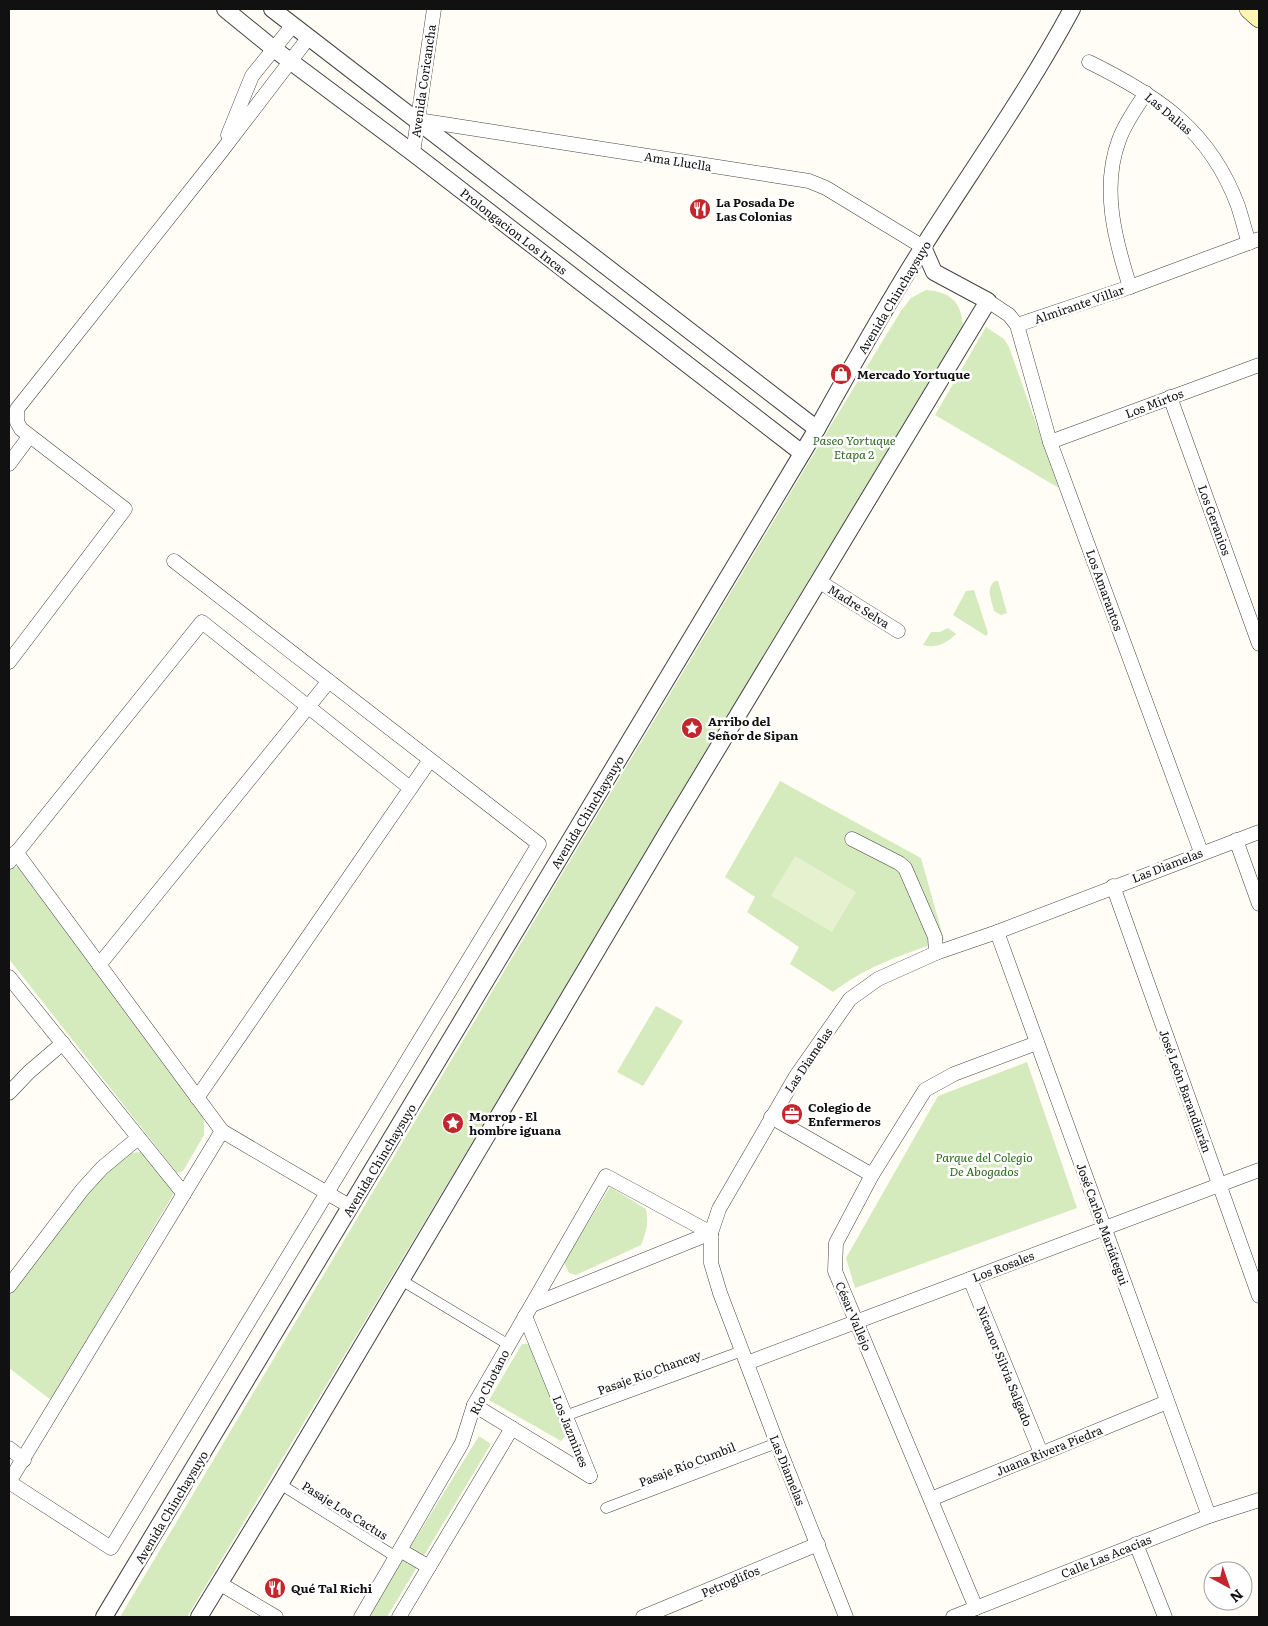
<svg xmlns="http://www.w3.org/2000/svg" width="1268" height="1626" font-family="Literata,serif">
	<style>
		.green { fill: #d5ebbd }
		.pitch { fill: #e6f2cf }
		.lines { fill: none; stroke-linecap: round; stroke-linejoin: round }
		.pedestrian-casing { stroke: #444; stroke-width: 11 }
		.minor-casing { stroke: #444; stroke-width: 15 }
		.tertiary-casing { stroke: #444; stroke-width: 18 }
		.secondary-casing { stroke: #333; stroke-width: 20 }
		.pedestrian { stroke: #fff; stroke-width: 10 }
		.minor { stroke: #fff; stroke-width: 14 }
		.tertiary { stroke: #fff; stroke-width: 16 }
		.secondary { stroke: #fff6b0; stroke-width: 19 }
		.labels { text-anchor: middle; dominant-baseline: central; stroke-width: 5; stroke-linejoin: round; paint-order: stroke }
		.street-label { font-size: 12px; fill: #111; stroke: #fff }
		.poi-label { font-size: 12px; font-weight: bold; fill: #111; stroke: #fff; text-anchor: start }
		.park-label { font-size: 12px; font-style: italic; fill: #2f6b1f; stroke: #fff }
	</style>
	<rect width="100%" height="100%" fill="#fffdf5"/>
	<g class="green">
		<path d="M926,290C950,292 961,301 963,326L187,1617H120L559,879L828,430L901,311L911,298Z"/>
		<path d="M986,327L1004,339L1009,347L1059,488L935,415Z"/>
		<path d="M995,581H998L1007,613L1001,615L994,611C992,600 985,589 995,581Z"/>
		<path d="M974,590L988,633L986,636L953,615L966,591Z"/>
		<path d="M948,628L956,634C947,643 936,649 923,645L931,632H940Z"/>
		<path d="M780,781L921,858L944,940C905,954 866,966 833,992L790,964L799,947L747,912L755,897L725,877Z"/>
		<path d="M20,866L198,1103L204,1121V1135L183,1171L177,1173L9,959V869Z"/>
		<path d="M656,1006L683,1021L643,1086L617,1072Z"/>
		<path d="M1027,1062L1077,1208L855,1288L846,1258L938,1096Z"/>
		<path d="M142,1152L174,1193L51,1400L9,1368V1293L71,1211L99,1180L129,1153Z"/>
		<path d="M610,1187L646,1209C649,1222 646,1233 641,1245L576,1275L569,1273L564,1262Z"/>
		<path d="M522,1344H531L567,1435L561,1441L489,1400Z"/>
		<path d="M479,1436L491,1444L387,1617H367Z"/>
	</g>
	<path class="pitch" d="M795,856L856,892L832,932L771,896Z"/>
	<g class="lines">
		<g class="pedestrian-casing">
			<g id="pedestrian">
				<path d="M401,1280L509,1345"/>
				<path d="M565,1416L742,1351"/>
				<path d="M280,1484L396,1557"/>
				<path d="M606,1508L777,1443"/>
			</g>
		</g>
		<g class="minor-casing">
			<g id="minor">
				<path d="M1089,62C1158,96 1210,130 1238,206C1242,218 1245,231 1249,243"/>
				<path d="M418,120L809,181L826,188L923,247"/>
				<path d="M228,135L252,76L293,25"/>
				<path d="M413,153L434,9"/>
				<path d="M1130,287C1115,240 1101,188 1119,140C1125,123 1136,108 1146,93"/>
				<path d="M988,301L1009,315L1017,325L1130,287L1259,239"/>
				<path d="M1017,325L1050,442L1201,852"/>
				<path d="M1170,397L1259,644"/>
				<path d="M1050,442L1259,365"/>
				<path d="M9,464L29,437"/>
				<path d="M820,582L898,631"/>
				<path d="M9,662L125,509L21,429L17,422V409L221,152L309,37"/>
				<path d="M852,839L899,863L905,868L935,937L936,953"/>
				<path d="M1236,840L1259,904"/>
				<path d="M16,852L222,1131L9,1482L111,1548L539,844L174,561"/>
				<path d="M9,862L202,622L410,788"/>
				<path d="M1113,886L1259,1296"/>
				<path d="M997,932L1209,1516"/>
				<path d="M99,965L329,681"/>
				<path d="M9,977L184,1194"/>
				<path d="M9,1093L29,1072L63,1043"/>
				<path d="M197,1098L430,760"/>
				<path d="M771,1117L872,1175"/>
				<path d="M222,1131L351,1207"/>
				<path d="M970,1279L1041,1453"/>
				<path d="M9,1286L82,1190L102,1168L138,1138"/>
				<path d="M532,1305L711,1233"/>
				<path d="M525,1316L590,1476"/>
				<path d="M747,1363L1259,1170"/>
				<path d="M474,1405L590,1476"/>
				<path d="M9,1448L24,1460"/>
				<path d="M931,1499L1167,1402"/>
				<path d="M1136,1544L1165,1617"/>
				<path d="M400,1550L429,1567"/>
				<path d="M219,1583L276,1617"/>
				<path d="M976,1608L835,1271L836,1243L872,1175L925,1090L954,1074L1037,1043"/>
				<path d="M361,1617L462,1443L474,1405L606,1176L711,1233"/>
				<path d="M399,1617L512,1428"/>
				<path d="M643,1617L818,1544"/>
				<path d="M846,1617L777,1443L720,1293L711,1263V1233L719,1209L796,1076L850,999L878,979L936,953L997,932L1259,832"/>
				<path d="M953,1617L1209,1516L1259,1500"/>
			</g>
		</g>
		<g class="tertiary-casing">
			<g id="tertiary">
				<path d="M225,9L274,49L413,153L802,453"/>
				<path d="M272,9L817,429"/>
				<path d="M104,1617L818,427C852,366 886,305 923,247C973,168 1028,91 1072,9"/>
				<path d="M199,1617L280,1484L669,829L988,301L934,272L923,247"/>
			</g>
		</g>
		<g class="secondary-casing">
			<path id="secondary" d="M1249,9L1259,18"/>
		</g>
		<use href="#pedestrian" class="pedestrian"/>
		<use href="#minor" class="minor"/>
		<use href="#tertiary" class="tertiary"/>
		<use href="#secondary" class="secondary"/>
	</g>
	<defs>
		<g id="restaurant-disc" transform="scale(1.125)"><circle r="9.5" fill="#c4262e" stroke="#fff"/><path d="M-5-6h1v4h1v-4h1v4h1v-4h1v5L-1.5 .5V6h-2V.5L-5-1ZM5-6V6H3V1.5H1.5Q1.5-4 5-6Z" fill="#fff"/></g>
		<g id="shop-disc" transform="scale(1.125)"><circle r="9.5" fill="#c4262e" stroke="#fff"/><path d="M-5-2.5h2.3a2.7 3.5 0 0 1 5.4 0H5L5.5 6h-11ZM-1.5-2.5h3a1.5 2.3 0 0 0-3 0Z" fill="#fff"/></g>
		<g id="sight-disc" transform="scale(1.125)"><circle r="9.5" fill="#c4262e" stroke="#fff"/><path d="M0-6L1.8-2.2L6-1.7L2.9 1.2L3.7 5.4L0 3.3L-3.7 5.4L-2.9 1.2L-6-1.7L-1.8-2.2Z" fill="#fff"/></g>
		<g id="office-disc" transform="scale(1.125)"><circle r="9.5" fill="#c4262e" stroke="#fff"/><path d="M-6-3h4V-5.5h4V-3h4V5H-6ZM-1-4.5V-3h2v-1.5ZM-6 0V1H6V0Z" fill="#fff"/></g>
	</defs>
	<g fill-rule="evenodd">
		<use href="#restaurant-disc" x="700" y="209"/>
		<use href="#shop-disc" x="841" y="374"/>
		<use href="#sight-disc" x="692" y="728"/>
		<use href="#office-disc" x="792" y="1114"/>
		<use href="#sight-disc" x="453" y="1123"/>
		<use href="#restaurant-disc" x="275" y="1588"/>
	</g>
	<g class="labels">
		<g class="street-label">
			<text transform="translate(423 81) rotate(-82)">Avenida Coricancha</text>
			<text transform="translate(1169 113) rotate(40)">Las Dalias</text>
			<text transform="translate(678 161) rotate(9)">Ama Lluclla</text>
			<text transform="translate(514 231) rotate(38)">Prolongacion Los Incas</text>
			<text transform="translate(894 297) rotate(-59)">Avenida Chinchaysuyo</text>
			<text transform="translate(1079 304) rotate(-19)">Almirante Villar</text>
			<text transform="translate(1154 403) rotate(-21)">Los Mirtos</text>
			<text transform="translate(1215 520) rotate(70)">Los Geranios</text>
			<text transform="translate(1105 590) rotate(70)">Los Amarantos</text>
			<text transform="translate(859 606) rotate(32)">Madre Selva</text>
			<text transform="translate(587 812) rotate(-59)">Avenida Chinchaysuyo</text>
			<text transform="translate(1167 865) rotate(-21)">Las Diamelas</text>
			<text transform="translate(808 1060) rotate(-56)">Las Diamelas</text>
			<text transform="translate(1186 1091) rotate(70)">José León Barandiarán</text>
			<text transform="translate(379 1160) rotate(-59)">Avenida Chinchaysuyo</text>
			<text transform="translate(1103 1224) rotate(70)">José Carlos Mariátegui</text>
			<text transform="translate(1003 1266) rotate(-21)">Los Rosales</text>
			<text transform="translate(854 1316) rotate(67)">César Vallejo</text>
			<text transform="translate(1005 1366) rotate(68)">Nicanor Silvia Salgado</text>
			<text transform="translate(649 1372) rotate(-20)">Pasaje Río Chancay</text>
			<text transform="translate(489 1382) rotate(-63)">Río Chotano</text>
			<text transform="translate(571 1431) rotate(68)">Los Jazmines</text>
			<text transform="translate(1049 1450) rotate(-22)">Juana Rivera Piedra</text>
			<text transform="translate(687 1464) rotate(-21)">Pasaje Río Cumbil</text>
			<text transform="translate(788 1470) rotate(68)">Las Diamelas</text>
			<text transform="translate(171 1507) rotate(-59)">Avenida Chinchaysuyo</text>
			<text transform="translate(345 1510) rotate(32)">Pasaje Los Cactus</text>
			<text transform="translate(1106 1556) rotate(-22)">Calle Las Acacias</text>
			<text transform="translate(730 1581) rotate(-23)">Petroglifos</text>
		</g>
		<g class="poi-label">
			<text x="716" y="202">La Posada De<tspan x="716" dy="14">Las Colonias</tspan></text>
			<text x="857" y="374">Mercado Yortuque</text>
			<text x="708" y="721">Arribo del<tspan x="708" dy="14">Señor de Sipan</tspan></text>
			<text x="808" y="1107">Colegio de<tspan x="808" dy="14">Enfermeros</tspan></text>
			<text x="469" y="1116">Morrop - El<tspan x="469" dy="14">hombre iguana</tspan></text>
			<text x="291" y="1588">Qué Tal Richi</text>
		</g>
		<g class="park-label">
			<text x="854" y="440">Paseo Yortuque<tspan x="854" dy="14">Etapa 2</tspan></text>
			<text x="984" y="1157">Parque del Colegio<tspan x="984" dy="14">De Abogados</tspan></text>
		</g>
	</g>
	<rect width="1268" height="1626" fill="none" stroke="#111111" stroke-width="20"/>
	<g transform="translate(1228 1586) rotate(140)"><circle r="24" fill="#ffffff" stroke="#a0a0a0"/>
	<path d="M0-4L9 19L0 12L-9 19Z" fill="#c4262e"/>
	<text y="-8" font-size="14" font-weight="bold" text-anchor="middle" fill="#111111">N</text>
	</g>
</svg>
